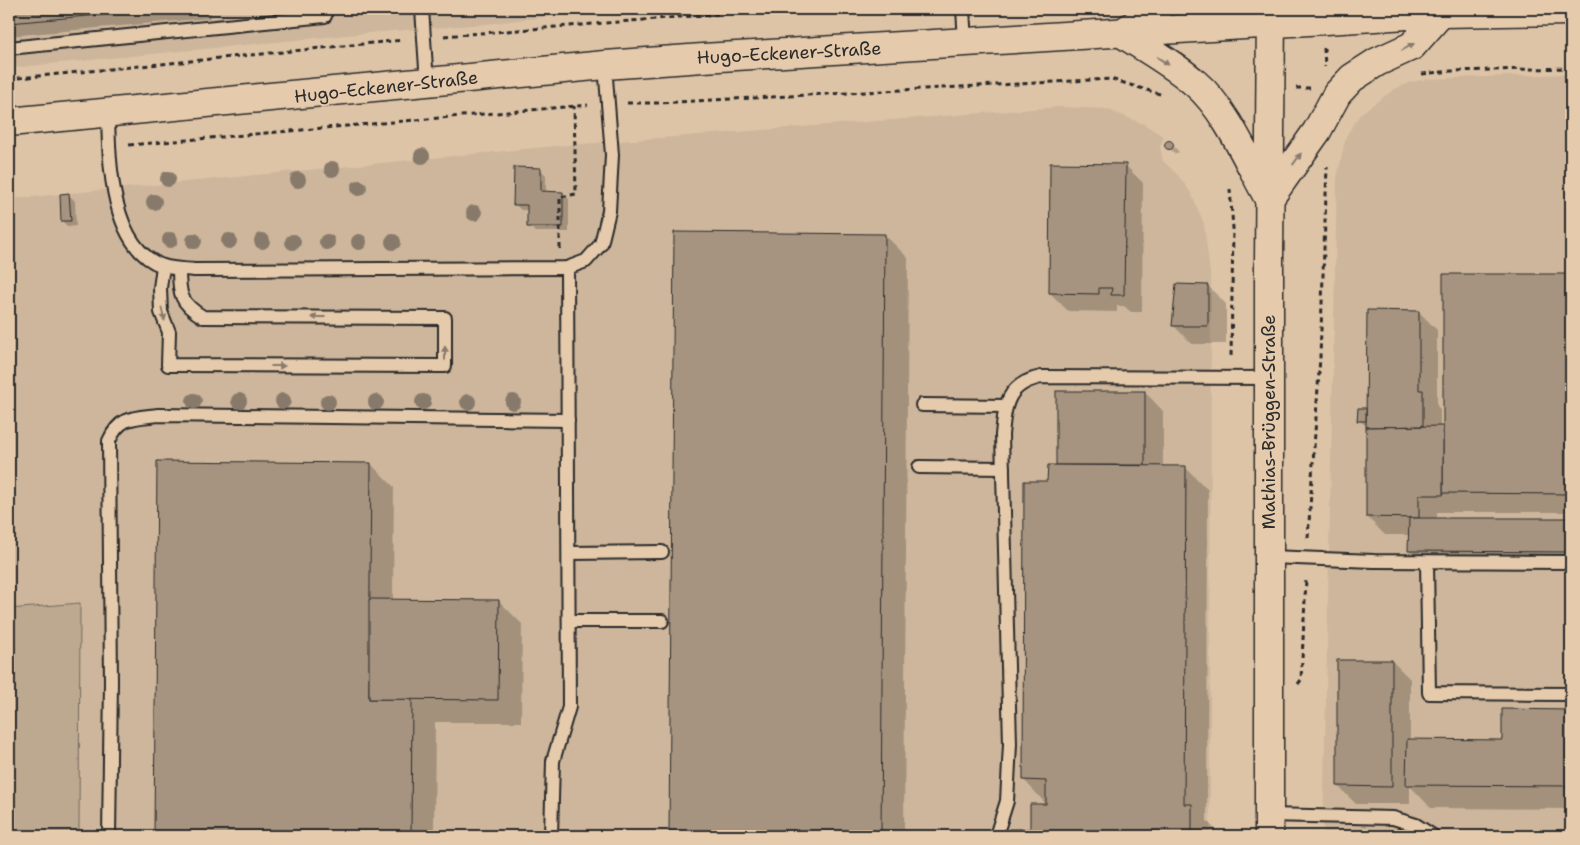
<svg xmlns="http://www.w3.org/2000/svg" width="1580" height="845" font-family="'Shantell Sans',sans-serif">
	<style>
		.built { fill: #cdb69b }
		.green { fill: #bda890; stroke: #746a5e }
		.shadow { fill: #0003 }
		.building { fill: #a69480; stroke: #2b2b2b }
		.lines { fill: none; stroke-linecap: round; stroke-linejoin: round }
		.service-casing { stroke: #2b2b2b; stroke-width: 16 }
		.tertiary-casing { stroke: #2b2b2b; stroke-width: 31 }
		.secondary-casing { stroke: #2b2b2b; stroke-width: 31 }
		.path { stroke: #2b2b2b; stroke-width: 3; stroke-dasharray: 5 4; stroke-linecap: butt }
		.service { stroke: #e5caac; stroke-width: 12 }
		.tertiary { stroke: #e5caac; stroke-width: 28 }
		.secondary { stroke: #e5caac; stroke-width: 28 }
		.tree { fill: #887a6b }
		.oneway { fill: #887a6c }
		.labels { text-anchor: middle; dominant-baseline: central; stroke-width: 4; stroke-linejoin: round; paint-order: stroke }
		.street-label { font-size: 18px; fill: #2b2b2b; stroke: #e5caac }
	</style>
	<rect width="100%" height="100%" fill="#dec4a7"/>
	<filter id="ink" filterUnits="userSpaceOnUse"><feTurbulence type="fractalNoise" baseFrequency=".02" numOctaves="2"/><feDisplacementMap in="SourceGraphic" scale="10" xChannelSelector="R" yChannelSelector="G"/><feConvolveMatrix kernelMatrix="1 2 1 2 8 2 1 2 1" color-interpolation-filters="sRGB"/></filter>
	<g filter="url(#ink)">
		<g class="built">
			<path d="M9,9H611L486,24L367,33L9,68Z"/>
			<path d="M1571,74V836H1323L1337,178L1346,136L1361,113L1395,89L1411,82L1428,79Z"/>
			<path d="M1059,107L1106,109L1144,124L1164,137L1160,147L1163,161L1178,175L1191,193L1204,224L1211,281L1210,836H79L80,603L9,611V199L556,146Z"/>
		</g>
		<path class="green" d="M80,603L79,836H9V609Z"/>
		<g class="shadow">
			<path d="M9,9H211V18L9,36Z"/>
			<path d="M1170,142L1179,152L1175,154L1166,145Z"/>
			<path d="M1125,165L1143,183L1142,312H1131L1124,306H1117V312L1068,311L1050,293Z"/>
			<path d="M540,169L546,175V193H563L569,199V232H535L529,226V210H521L515,204Z"/>
			<path d="M69,195L75,201L76,226L68,227L62,221Z"/>
			<path d="M675,233L885,235L908,258L904,836H671Z"/>
			<path d="M1444,275H1571V512H1437V519H1571V558L1415,557L1409,551L1410,535H1385L1367,517V426L1358,420L1366,409L1368,411L1419,312L1437,330V406L1440,409V427H1444Z"/>
			<path d="M1208,286L1226,304V344H1192L1173,325Z"/>
			<path d="M1057,392H1145L1163,411V467H1185L1208,490L1207,821L1215,829V836H1010V831H1031L1047,805L1024,780L1049,483L1057,466Z"/>
			<path d="M158,462L371,464L394,487L393,600L499,601L522,624L521,722H435L434,836H155Z"/>
			<path d="M1392,661L1410,679V740L1503,741V711H1571V809L1431,808L1410,786V804H1356L1338,786Z"/>
		</g>
		<g class="building">
			<path d="M9,9H166L9,23Z"/>
			<circle cx="1169" cy="145" r="4.5"/>
			<path d="M1050,163L1126,164L1124,295H1111L1112,288H1099V294L1049,293Z"/>
			<path d="M514,167L541,168V191L563,192V227H527V205H513Z"/>
			<path d="M69,193L71,221H61L60,194Z"/>
			<path d="M674,232L885,234L881,836H669Z"/>
			<path d="M1443,274H1571V494L1443,493Z"/>
			<path d="M1176,284L1208,285V326H1172Z"/>
			<path d="M1367,310L1419,311V390H1423V426L1366,427Z"/>
			<rect x="1056" y="391" width="89" height="74"/>
			<path d="M1358,408H1366V421H1357Z"/>
			<path d="M1443,426V495H1419V518L1366,517V427Z"/>
			<path d="M157,461L371,463L369,699H412L411,836H154Z"/>
			<path d="M1048,465L1186,466L1184,804H1192V836H1009V829H1030V804H1046V781L1023,780L1024,481H1047Z"/>
			<path d="M1409,518H1571V552L1408,551Z"/>
			<path d="M369,599L499,600L498,700L369,699Z"/>
			<path d="M1337,660H1392V787L1337,786Z"/>
			<path d="M1502,709L1571,710V786L1406,785L1407,739L1502,740Z"/>
		</g>
		<g class="lines">
			<g class="service-casing">
				<g id="service">
					<path d="M422,9L427,83"/>
					<path d="M963,9L965,42"/>
					<path d="M9,48L325,16L324,9"/>
					<path d="M108,114C109,159 110,248 163,266C173,269 184,269 194,270L567,268L586,261L601,244L609,211L612,155L605,65"/>
					<path d="M163,266L160,288L161,312L169,332L168,365L445,366V318L203,317C180,303 179,294 179,269"/>
					<path d="M922,405L1006,406"/>
					<path d="M919,467L1003,468"/>
					<path d="M569,553L662,552"/>
					<path d="M1270,557L1374,561L1571,562"/>
					<path d="M1427,562L1429,693L1571,694"/>
					<path d="M569,621H662"/>
					<path d="M1269,815L1393,818L1416,825L1433,836"/>
					<path d="M109,836L111,682L109,441C120,416 133,418 158,415L568,420"/>
					<path d="M551,836L553,761L569,707L567,268"/>
					<path d="M996,836L1007,801L1010,744L1002,435C1005,404 1007,384 1041,377L1269,378"/>
				</g>
			</g>
			<g class="tertiary-casing">
				<g id="tertiary">
					<path d="M1157,9L1122,33C1146,49 1174,64 1195,83C1227,110 1248,162 1269,199"/>
					<path d="M1269,199L1317,131L1337,94L1352,78L1377,62L1412,46L1441,13L1431,9"/>
					<path d="M1269,836V260L1271,9"/>
				</g>
			</g>
			<g class="secondary-casing">
				<path id="secondary" d="M9,122L605,65L703,58L1441,13L1571,11"/>
			</g>
			<g class="path">
				<path d="M444,36L780,9"/>
				<path d="M1324,48L1325,67"/>
				<path d="M1422,74L1451,71L1571,68"/>
				<path d="M9,79L403,40"/>
				<path d="M1296,88H1310"/>
				<path d="M627,103H657L1111,79L1163,95"/>
				<path d="M129,145L588,105"/>
				<path d="M1230,189L1233,228L1231,357"/>
				<path d="M560,249V197L576,194L574,106"/>
				<path d="M1308,538L1320,357L1327,167"/>
				<path d="M1298,684L1301,680L1306,579"/>
			</g>
			<use href="#service" class="service"/>
			<use href="#tertiary" class="tertiary"/>
			<use href="#secondary" class="secondary"/>
		</g>
		<g class="tree">
			<circle cx="422" cy="156" r="8"/>
			<circle cx="332" cy="169" r="8"/>
			<circle cx="168" cy="179" r="8"/>
			<circle cx="298" cy="180" r="8"/>
			<circle cx="359" cy="188" r="8"/>
			<circle cx="154" cy="202" r="8"/>
			<circle cx="474" cy="213" r="8"/>
			<circle cx="170" cy="240" r="8"/>
			<circle cx="194" cy="241" r="8"/>
			<circle cx="229" cy="241" r="8"/>
			<circle cx="262" cy="241" r="8"/>
			<circle cx="293" cy="242" r="8"/>
			<circle cx="327" cy="242" r="8"/>
			<circle cx="359" cy="242" r="8"/>
			<circle cx="393" cy="242" r="8"/>
			<circle cx="194" cy="401" r="8"/>
			<circle cx="239" cy="401" r="8"/>
			<circle cx="283" cy="401" r="8"/>
			<circle cx="328" cy="402" r="8"/>
			<circle cx="376" cy="402" r="8"/>
			<circle cx="423" cy="402" r="8"/>
			<circle cx="468" cy="402" r="8"/>
			<circle cx="513" cy="402" r="8"/>
		</g>
		<defs><path id="oneway-solid" d="M-6-.8H1V-3.2L6.5 0L1 3.2V.8H-6Z" transform="scale(1.25)"/></defs>
		<g class="oneway">
			<use href="#oneway-solid" transform="translate(1408 47) rotate(-30)"/>
			<use href="#oneway-solid" transform="translate(1163 61) rotate(34)"/>
			<use href="#oneway-solid" transform="translate(1297 159) rotate(-55)"/>
			<use href="#oneway-solid" transform="translate(163 314) rotate(76)"/>
			<use href="#oneway-solid" transform="translate(318 317) rotate(-180)"/>
			<use href="#oneway-solid" transform="translate(445 353) rotate(-90)"/>
			<use href="#oneway-solid" transform="translate(278 366)"/>
		</g>
	</g>
	<g class="labels">
		<g class="street-label">
			<text transform="translate(789 53) rotate(-3)">Hugo-Eckener-Straße</text>
			<text transform="translate(386 87) rotate(-6)">Hugo-Eckener-Straße</text>
			<text transform="translate(1269 422) rotate(-90)">Mathias-Brüggen-Straße</text>
		</g>
	</g>
	<rect width="1580" height="845" fill="none" stroke="#e5caac" stroke-width="30"/>
	<rect x="15" y="15" width="1550" height="815" fill="none" stroke="#2b2b2b" stroke-width="2" filter="url(#ink)"/>
</svg>
